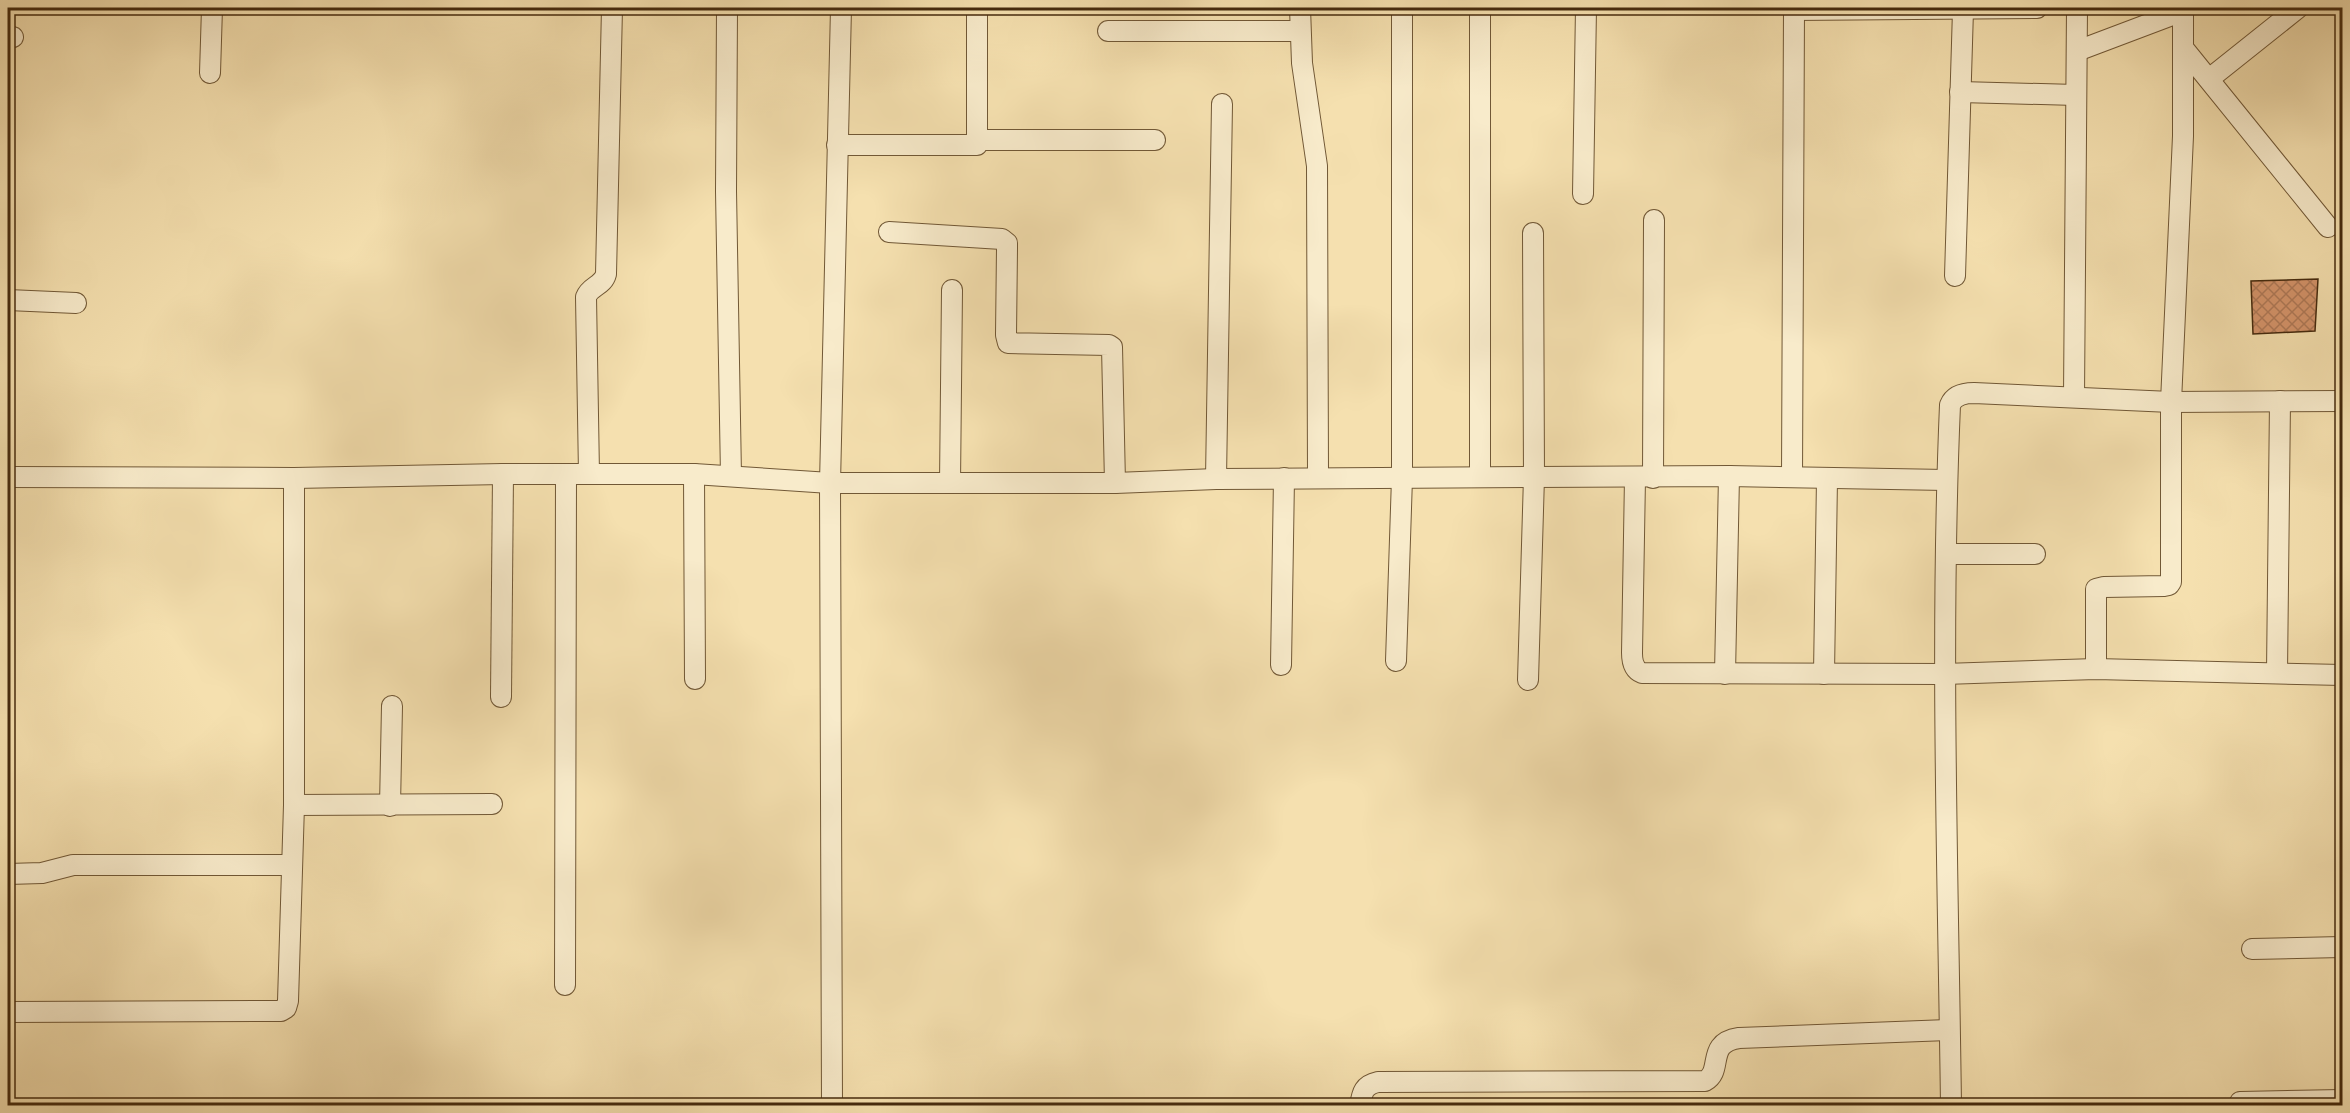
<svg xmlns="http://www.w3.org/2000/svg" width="2350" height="1113" font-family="'Libre Caslon Text',serif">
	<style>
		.building { fill: url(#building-cross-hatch); stroke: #452a0e; stroke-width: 1.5 }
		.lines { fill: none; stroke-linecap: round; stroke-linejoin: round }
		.minor-casing { stroke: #715836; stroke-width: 22 }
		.minor { stroke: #f8ebcb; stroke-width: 20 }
	</style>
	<defs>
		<pattern id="building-cross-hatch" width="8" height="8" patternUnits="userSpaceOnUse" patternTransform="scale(1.5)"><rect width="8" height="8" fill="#d3936a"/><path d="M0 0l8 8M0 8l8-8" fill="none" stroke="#ad7856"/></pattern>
	</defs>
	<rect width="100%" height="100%" fill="#f5e0af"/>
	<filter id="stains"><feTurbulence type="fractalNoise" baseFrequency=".00333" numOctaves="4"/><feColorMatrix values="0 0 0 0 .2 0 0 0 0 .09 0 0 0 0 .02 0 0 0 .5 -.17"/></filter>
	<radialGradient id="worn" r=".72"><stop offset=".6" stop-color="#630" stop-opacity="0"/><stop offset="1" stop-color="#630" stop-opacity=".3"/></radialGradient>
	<path class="building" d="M2318,279L2315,331L2253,334L2251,281Z"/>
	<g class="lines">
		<g class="minor-casing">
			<g id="minor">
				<path d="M727,8L726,191L731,476"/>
				<path d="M1300,8L1302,63L1317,166L1318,477"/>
				<path d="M1794,10L2037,8"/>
				<path d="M1108,31H1300"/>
				<path d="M8,36L13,37"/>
				<path d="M2184,49L2328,227"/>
				<path d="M2077,51L2183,11"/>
				<path d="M210,73L212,8"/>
				<path d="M2209,79L2298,8"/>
				<path d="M1960,92L2076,95"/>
				<path d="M978,140H1155"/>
				<path d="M837,145H977V8"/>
				<path d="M1583,194L1586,8"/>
				<path d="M889,232L1002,239L1007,243V248L1006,335L1008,343L1109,345L1112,347L1115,483"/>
				<path d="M1955,276L1963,10"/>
				<path d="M8,300L76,303"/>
				<path d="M2074,397L2077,8"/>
				<path d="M589,474L586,297C590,286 603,286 606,274L612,8"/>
				<path d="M694,474L695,679"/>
				<path d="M8,477L294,478L503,474H694L830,483H1115L1216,479L1534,477L1729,476L1946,480"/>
				<path d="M1480,477V8"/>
				<path d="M1792,477L1794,8"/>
				<path d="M1635,478L1632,653C1632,661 1634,670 1642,673L1944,674L2096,669L2342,675"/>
				<path d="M1653,478L1654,220"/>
				<path d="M1216,479L1222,104"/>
				<path d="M950,483L952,290"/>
				<path d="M1946,554H2035"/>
				<path d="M1396,661L1402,478V8"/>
				<path d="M1281,665L1284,478"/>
				<path d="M2096,669V589L2104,587L2164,586L2169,585L2171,582V402L2183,136V8"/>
				<path d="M2277,673L2280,401"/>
				<path d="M1725,674L1729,476"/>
				<path d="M1824,674L1827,479"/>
				<path d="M1528,680L1534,477L1533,233"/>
				<path d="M501,697L503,474"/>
				<path d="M294,805L492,804"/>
				<path d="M390,806L392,706"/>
				<path d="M8,874L42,873L73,865H292"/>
				<path d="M2252,949L2342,947"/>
				<path d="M565,985L566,474"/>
				<path d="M8,1012L281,1011L286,1008L288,1001L294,805V478"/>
				<path d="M2240,1102L2342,1100"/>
				<path d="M832,1106L830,483L841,8"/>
				<path d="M1360,1106C1362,1092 1364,1085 1378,1082L1705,1081C1724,1071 1705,1043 1739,1038L1948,1030"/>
				<path d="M1951,1106C1948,872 1940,639 1950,405C1954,395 1964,393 1974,393L2171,402L2342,401"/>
			</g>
		</g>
		<use href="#minor" class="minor"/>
	</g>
	<rect width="2350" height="1113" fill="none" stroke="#f5e0af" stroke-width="30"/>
	<rect x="9" y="9" width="2332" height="1095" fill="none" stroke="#452a0e" stroke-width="3"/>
	<rect x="15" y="15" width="2320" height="1083" fill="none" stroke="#452a0e" stroke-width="1.5"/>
	<rect width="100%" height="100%" filter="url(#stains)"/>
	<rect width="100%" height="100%" fill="url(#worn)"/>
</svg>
